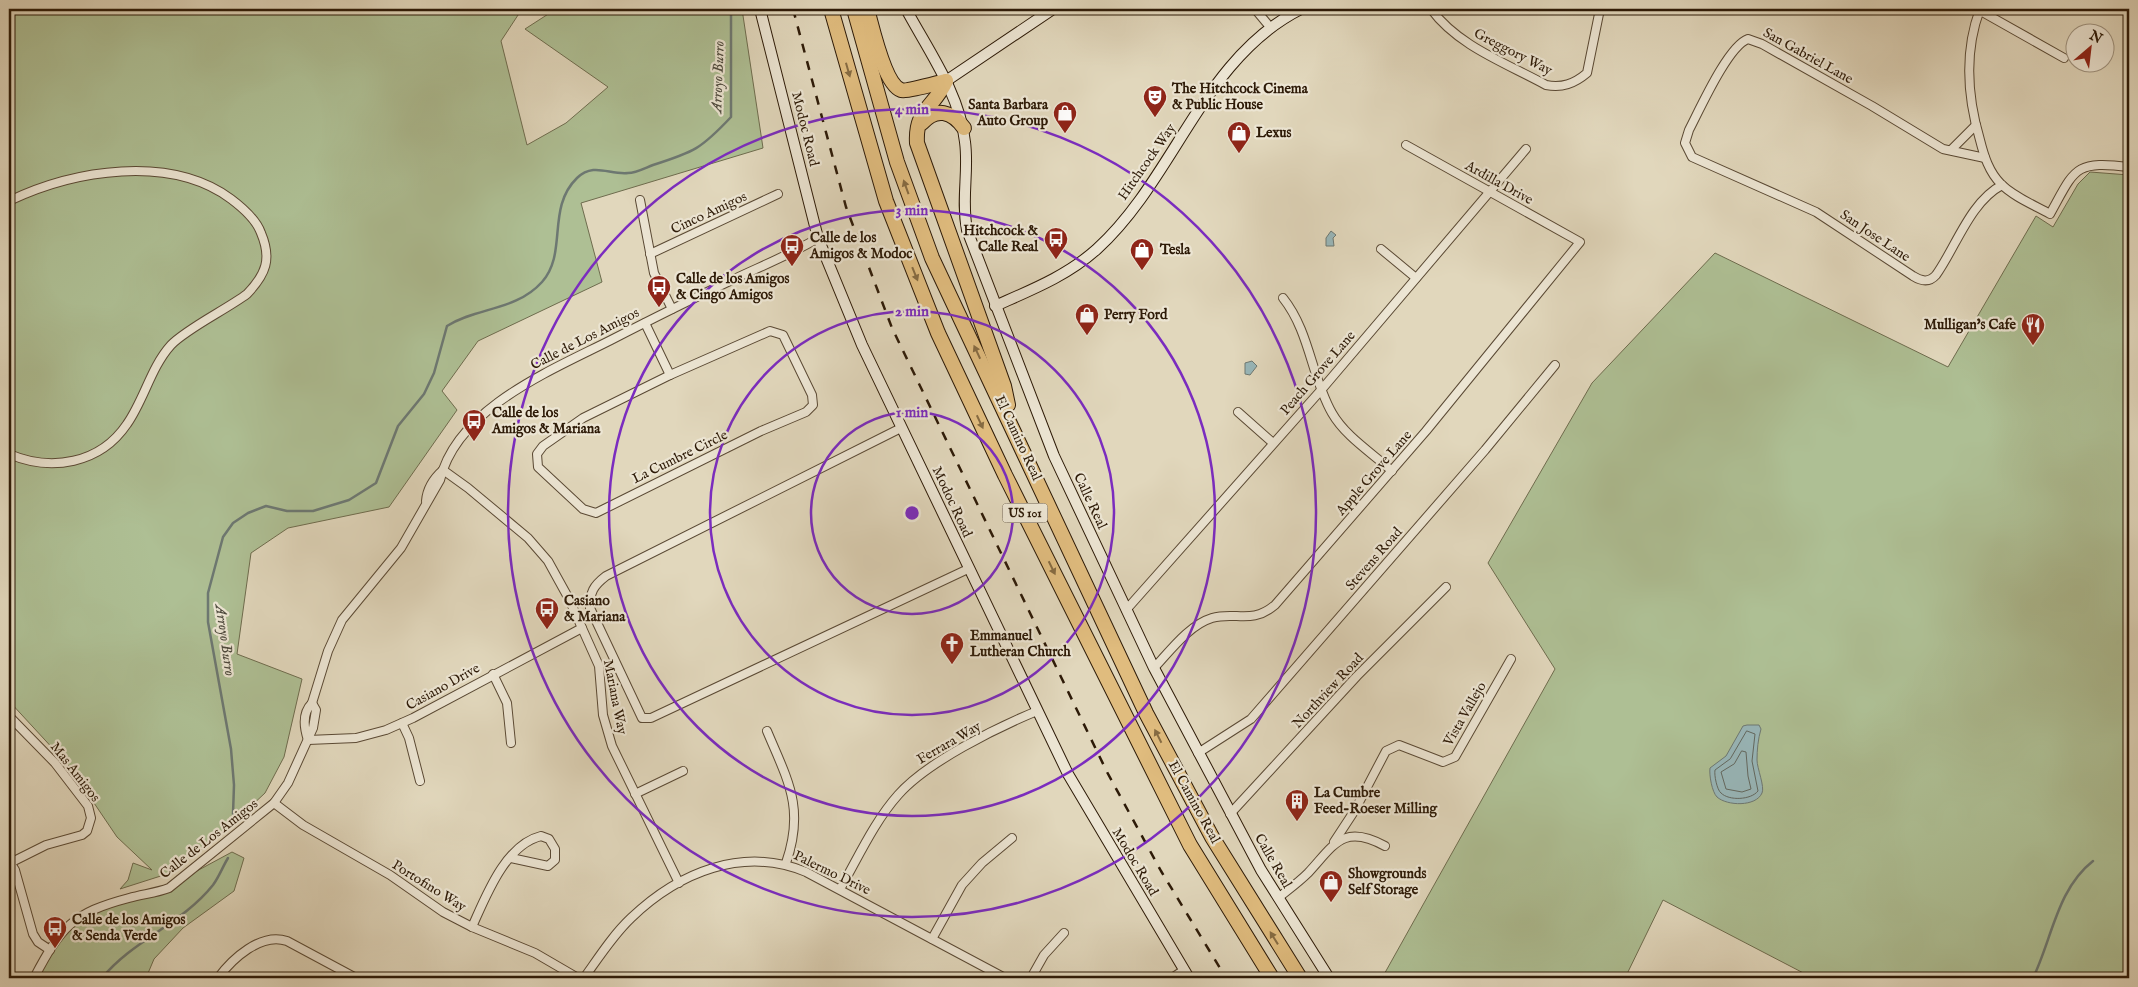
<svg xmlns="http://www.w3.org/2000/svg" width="2138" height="987" font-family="'IM FELL English',serif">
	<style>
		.green { fill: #aebf94; stroke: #6e6c4e }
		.water { fill: #98b7ba; stroke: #6d7872 }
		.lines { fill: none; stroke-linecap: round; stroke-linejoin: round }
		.shore { stroke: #626860; stroke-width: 1 }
		.stream { stroke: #6d7872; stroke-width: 2.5 }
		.street-casing { stroke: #5a4934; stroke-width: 10 }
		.secondary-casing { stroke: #2d1a07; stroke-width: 12 }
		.highway-casing { stroke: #2d1a07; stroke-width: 16 }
		.street { stroke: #ece5d3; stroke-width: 8 }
		.secondary { stroke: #ece5d3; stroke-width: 10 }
		.highway { stroke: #e0bc7e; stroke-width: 14 }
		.rail { stroke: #2d1a07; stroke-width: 2.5; stroke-dasharray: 9 9; stroke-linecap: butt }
		.oneway { fill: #866b42 }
		.ring { fill: none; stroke: #7b2cbf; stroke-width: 2.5 }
		.labels { text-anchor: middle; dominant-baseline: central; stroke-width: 4.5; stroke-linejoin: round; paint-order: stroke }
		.shield { fill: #ece5d3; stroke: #665744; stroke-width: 1 }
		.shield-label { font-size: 12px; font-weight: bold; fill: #2d1a07 }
		.street-label { font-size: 14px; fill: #2d1a07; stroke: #ece5d3 }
		.poi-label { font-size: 14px; font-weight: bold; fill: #2d1a07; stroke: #ece5d3; text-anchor: start }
		.water-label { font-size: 15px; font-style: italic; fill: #4d493d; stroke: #ece5d3 }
		.centre { fill: #7b2cbf; stroke: #ece5d3; stroke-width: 2.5 }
		.ring-label { font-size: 15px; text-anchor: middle; font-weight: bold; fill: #7b2cbf; stroke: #ece5d3; stroke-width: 4.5; stroke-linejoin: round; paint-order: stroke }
	</style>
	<rect width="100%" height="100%" fill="#e1d7bc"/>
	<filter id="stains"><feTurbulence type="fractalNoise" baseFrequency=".004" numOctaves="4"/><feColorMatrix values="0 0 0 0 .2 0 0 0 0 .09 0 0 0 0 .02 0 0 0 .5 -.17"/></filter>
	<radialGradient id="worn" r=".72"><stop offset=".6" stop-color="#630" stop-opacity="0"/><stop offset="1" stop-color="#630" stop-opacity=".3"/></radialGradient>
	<g class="green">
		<path d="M9,9H522L501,41L527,145L566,123L608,87L525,29L556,9H742L763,148L581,203L602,282L478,341L442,391L457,410L389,507L288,528L251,553L237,654L302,679L284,757L265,793L216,839L167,874L120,889L128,880L133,863L152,870L117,837L69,766L9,701Z"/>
		<path d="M2090,172L2129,175V960L2120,978H1813L1663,900L1625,978H1382L1555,669L1488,563L1592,383L1715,253L1948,367L2036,216L2053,227L2078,184Z"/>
		<path d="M232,852L244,858L234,891L183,928L154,959L146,978H34L50,950L80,915L156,893Z"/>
	</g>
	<g class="water">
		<path d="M1331,231L1336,235L1333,238L1334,246H1326V238Z"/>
		<path d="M1252,361L1257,366L1250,375L1245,374V363Z"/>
		<path d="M1747,725H1759L1761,729C1758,739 1757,750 1757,760C1757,768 1765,787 1762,793C1756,807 1727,806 1717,797C1712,792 1709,775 1710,768L1726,756L1743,726Z"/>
	</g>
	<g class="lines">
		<g class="shore">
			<path d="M1747,731L1755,734L1752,761L1758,791C1751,800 1729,801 1721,793C1717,790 1714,775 1715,770L1730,759Z"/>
			<path d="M1742,751L1746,752L1748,776L1751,789L1742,792L1726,789L1721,772L1734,764Z"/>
		</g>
		<g class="stream">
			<path d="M233,814L234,785L231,749L208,622V593L223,537L233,523L248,513L266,506L287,511H313L349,500L376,483L398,426L424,394L434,373L447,326C477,307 516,311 542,282C568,253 546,208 577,178C594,162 609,175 628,173C636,173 645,168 653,165C694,152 701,149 731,117V9"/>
			<path d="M102,978C133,940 182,924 213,885C219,877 223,866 228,858"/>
			<path d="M2033,978C2052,939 2057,889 2093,861"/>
		</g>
		<g class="street-casing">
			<g id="street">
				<path d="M1255,9L1270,27"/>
				<path d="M1431,9C1458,46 1506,63 1546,85C1562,88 1574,84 1587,73L1600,9"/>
				<path d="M1977,9L2064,58"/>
				<path d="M1980,9C1964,52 1967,96 1980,140C1984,156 1989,172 2001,184C2014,197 2034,205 2050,214C2075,169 2074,160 2129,167"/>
				<path d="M1951,150L1976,125"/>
				<path d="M1985,158L1943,149L1872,106L1762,44L1748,39C1728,46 1700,109 1689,130L1685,143L1692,157L1816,212L1913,276C1921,281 1929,283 1936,275C1956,247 1970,202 2002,185"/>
				<path d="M640,200L654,273L672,309"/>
				<path d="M9,201C74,170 170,154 231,199C243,208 256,219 261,233C272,259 266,274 247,294C227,309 186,329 171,345C151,367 144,400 127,424C100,464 51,472 9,454"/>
				<path d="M1381,249L1416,278"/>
				<path d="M650,254L778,194"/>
				<path d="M1283,298C1310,332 1311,376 1332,413C1345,436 1372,453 1392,471"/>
				<path d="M645,323L670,375"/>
				<path d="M770,331L783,335L812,395L813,405L806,412L761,431L596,513L583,509L538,467L537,454L543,446L583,418L670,375Z"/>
				<path d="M1238,412L1273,443"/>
				<path d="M901,428L606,576C593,586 590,592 590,608L642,718H651L968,569"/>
				<path d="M443,470L468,488L528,538L548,561L569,599L599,666L603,715L612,746L679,883"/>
				<path d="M426,501C427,489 434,478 443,470"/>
				<path d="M1126,610L1322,389L1526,149"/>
				<path d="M1154,668C1170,651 1189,625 1212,618C1236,611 1251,625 1275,605L1426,431L1580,242L1406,145"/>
				<path d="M493,674L507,703L511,743"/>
				<path d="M9,716L55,763L88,806L91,818L87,831L82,835L46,845L10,863"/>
				<path d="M402,723L409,738L420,781"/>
				<path d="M767,731C788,781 805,808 786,863"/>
				<path d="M308,740C304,728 302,713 312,703L328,651L342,620L401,548L440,480C457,408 552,370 611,340C650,320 690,300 730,281C759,267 790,255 818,238"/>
				<path d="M308,740L356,738L386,730L413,718L582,628"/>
				<path d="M1198,753L1251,719L1485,450L1555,365"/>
				<path d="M635,794L683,771"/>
				<path d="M274,803L303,825L390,875L443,912L472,927L535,953L578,978"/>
				<path d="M1230,814L1357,676L1446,587"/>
				<path d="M1334,842L1355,810L1386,751L1399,745L1443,762L1455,757L1511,659"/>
				<path d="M9,861L15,870L33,934L38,942L50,950"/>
				<path d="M840,889C858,858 874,822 898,795C927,762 996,728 1037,711"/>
				<path d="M1278,898C1288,890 1299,882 1308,873C1334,845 1343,823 1385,846"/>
				<path d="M472,927C486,896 505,845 541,836L549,839L555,849V860L548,866L511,858"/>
				<path d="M932,939L962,885L982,863L1012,838"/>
				<path d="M34,978C61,927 72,913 129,898C143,894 156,893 169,888L274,803L288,783L313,728L316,710L312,703"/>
				<path d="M218,978C232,959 261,932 287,941L356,978"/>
				<path d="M584,978C599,957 613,935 631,918C679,872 743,846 806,872L1005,978"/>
				<path d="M1031,978L1044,955L1064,933"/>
				<path d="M1172,978L1184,970"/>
			</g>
		</g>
		<g class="secondary-casing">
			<g id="secondary">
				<path d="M760,9L818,238L862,345L1068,774L1189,978"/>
				<path d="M906,9C928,50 960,94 965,142C969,171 961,200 967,230L1054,456L1154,668L1261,870L1329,978"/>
				<path d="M946,81L1053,9"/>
				<path d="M995,306C1031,290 1067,276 1097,249C1175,178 1203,58 1301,9"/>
			</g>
		</g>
		<g class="highway-casing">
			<g id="highway">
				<path d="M831,9L886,201L938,333L1005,475L1190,845L1272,978"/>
				<path d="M854,9L897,162L932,258L1146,713L1212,837L1300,978"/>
				<path d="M867,9C872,26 884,84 901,90C906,92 937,83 946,81"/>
				<path d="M946,81C934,108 915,109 917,143L1004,386L1008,405"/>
				<path d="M922,123C936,107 952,111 964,128"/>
			</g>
		</g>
		<use href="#street" class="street"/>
		<use href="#secondary" class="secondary"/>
		<use href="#highway" class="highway"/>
		<path class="rail" d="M793,9L846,207L892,328L1107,772L1161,871L1226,978"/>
	</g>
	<defs><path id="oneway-solid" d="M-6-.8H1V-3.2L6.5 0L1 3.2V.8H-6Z" transform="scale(1.25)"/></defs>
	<g class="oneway">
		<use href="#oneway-solid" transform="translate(848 70) rotate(74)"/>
		<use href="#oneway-solid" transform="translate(906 187) rotate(-110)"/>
		<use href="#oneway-solid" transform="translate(915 274) rotate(68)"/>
		<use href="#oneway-solid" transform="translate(977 352) rotate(-115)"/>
		<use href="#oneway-solid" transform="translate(980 422) rotate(65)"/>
		<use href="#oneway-solid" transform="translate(1052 568) rotate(64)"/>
		<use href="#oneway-solid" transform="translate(1158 736) rotate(-117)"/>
		<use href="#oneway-solid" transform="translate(1274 938) rotate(-122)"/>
	</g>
	<g class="ring">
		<circle cx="912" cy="513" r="101"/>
		<circle cx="912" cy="513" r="202"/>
		<circle cx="912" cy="513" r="303"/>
		<circle cx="912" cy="513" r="404"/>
	</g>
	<defs>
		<g id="theatre-pin" transform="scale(1.25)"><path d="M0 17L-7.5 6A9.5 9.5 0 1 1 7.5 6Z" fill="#8f2418" stroke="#ece5d3"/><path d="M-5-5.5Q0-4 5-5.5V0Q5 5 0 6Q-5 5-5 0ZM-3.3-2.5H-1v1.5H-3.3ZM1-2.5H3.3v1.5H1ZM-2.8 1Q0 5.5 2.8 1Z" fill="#fff"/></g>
		<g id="shop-pin" transform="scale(1.25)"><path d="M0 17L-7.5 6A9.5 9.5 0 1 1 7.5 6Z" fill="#8f2418" stroke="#ece5d3"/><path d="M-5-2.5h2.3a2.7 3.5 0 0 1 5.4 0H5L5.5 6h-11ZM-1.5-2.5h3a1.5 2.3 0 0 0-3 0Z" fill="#fff"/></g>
		<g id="bus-pin" transform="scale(1.25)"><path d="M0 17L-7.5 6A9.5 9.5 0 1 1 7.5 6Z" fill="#8f2418" stroke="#ece5d3"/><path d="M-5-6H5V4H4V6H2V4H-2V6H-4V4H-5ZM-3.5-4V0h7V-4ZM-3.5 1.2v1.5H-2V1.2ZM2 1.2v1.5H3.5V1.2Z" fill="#fff"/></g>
		<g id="restaurant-pin" transform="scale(1.25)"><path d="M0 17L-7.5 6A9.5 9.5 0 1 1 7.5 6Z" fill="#8f2418" stroke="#ece5d3"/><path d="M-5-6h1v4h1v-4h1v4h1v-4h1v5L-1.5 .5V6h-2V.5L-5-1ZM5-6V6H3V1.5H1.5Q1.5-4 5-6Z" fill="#fff"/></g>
		<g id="church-pin" transform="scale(1.25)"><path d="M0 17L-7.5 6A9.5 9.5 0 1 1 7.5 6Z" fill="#8f2418" stroke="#ece5d3"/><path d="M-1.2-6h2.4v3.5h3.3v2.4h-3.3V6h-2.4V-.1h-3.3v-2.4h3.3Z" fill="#fff"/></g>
		<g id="building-pin" transform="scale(1.25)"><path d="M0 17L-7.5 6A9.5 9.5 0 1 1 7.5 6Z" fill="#8f2418" stroke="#ece5d3"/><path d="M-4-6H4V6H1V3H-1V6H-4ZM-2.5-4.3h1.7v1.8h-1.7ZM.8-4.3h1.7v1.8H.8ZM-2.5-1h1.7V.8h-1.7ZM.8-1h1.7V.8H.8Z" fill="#fff"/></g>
	</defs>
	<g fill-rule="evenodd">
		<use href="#theatre-pin" x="1155" y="97"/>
		<use href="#shop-pin" x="1065" y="113"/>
		<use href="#shop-pin" x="1239" y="133"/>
		<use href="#bus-pin" x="1056" y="239"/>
		<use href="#bus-pin" x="792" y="246"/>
		<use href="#shop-pin" x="1142" y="250"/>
		<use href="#bus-pin" x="659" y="287"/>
		<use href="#shop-pin" x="1087" y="315"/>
		<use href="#restaurant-pin" x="2033" y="325"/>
		<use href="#bus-pin" x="474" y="421"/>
		<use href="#bus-pin" x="547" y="609"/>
		<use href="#church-pin" x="952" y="644"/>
		<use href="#building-pin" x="1297" y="801"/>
		<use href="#shop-pin" x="1331" y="882"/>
		<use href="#bus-pin" x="55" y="928"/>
	</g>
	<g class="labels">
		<rect class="shield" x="1002.5" y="503.5" width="45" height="19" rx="4"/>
		<g class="shield-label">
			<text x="1025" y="513">US 101</text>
		</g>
		<g class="street-label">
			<text transform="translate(1513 52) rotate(27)">Greggory Way</text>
			<text transform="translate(1808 56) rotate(29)">San Gabriel Lane</text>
			<text transform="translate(805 129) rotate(76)">Modoc Road</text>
			<text transform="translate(1147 162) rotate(-55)">Hitchcock Way</text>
			<text transform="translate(1499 183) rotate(29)">Ardilla Drive</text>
			<text transform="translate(709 213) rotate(-25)">Cinco Amigos</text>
			<text transform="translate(1875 236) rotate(34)">San Jose Lane</text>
			<text transform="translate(585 339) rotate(-27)">Calle de Los Amigos</text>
			<text transform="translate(1318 373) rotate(-49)">Peach Grove Lane</text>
			<text transform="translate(1018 438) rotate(65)">El Camino Real</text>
			<text transform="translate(680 457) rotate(-26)">La Cumbre Circle</text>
			<text transform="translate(1374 473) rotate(-49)">Apple Grove Lane</text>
			<text transform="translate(1090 501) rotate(65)">Calle Real</text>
			<text transform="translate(952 502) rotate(65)">Modoc Road</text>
			<text transform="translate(1374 559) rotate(-49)">Stevens Road</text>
			<text transform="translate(443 687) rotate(-29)">Casiano Drive</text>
			<text transform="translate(1328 691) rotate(-47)">Northview Road</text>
			<text transform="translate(615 697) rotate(79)">Mariana Way</text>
			<text transform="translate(1465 714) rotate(-60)">Vista Vallejo</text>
			<text transform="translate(949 743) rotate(-30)">Ferrara Way</text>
			<text transform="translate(75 772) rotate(52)">Mas Amigos</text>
			<text transform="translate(1194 802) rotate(61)">El Camino Real</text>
			<text transform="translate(209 839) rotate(-38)">Calle de Los Amigos</text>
			<text transform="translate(1273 861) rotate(60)">Calle Real</text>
			<text transform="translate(1135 862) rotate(59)">Modoc Road</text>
			<text transform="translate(832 873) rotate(26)">Palermo Drive</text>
			<text transform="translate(429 886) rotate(32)">Portofino Way</text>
		</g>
		<g class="poi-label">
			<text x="1172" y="89">The Hitchcock Cinema<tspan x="1172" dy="16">&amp; Public House</tspan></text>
			<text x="1048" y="105" text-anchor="end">Santa Barbara<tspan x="1048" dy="16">Auto Group</tspan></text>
			<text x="1256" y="133">Lexus</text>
			<text x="1038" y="231" text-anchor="end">Hitchcock &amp;<tspan x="1038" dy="16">Calle Real</tspan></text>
			<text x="810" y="238">Calle de los<tspan x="810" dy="16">Amigos &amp; Modoc</tspan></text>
			<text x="1160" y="250">Tesla</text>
			<text x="676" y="279">Calle de los Amigos<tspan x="676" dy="16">&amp; Cingo Amigos</tspan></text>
			<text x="1104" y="315">Perry Ford</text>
			<text x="2016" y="325" text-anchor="end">Mulligan's Cafe</text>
			<text x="492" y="413">Calle de los<tspan x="492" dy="16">Amigos &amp; Mariana</tspan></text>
			<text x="564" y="601">Casiano<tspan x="564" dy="16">&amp; Mariana</tspan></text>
			<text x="970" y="636">Emmanuel<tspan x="970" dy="16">Lutheran Church</tspan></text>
			<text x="1314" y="793">La Cumbre<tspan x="1314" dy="16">Feed-Roeser Milling</tspan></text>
			<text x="1348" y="874">Showgrounds<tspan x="1348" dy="16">Self Storage</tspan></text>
			<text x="72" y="920">Calle de los Amigos<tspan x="72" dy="16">&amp; Senda Verde</tspan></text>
		</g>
		<g class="water-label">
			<text transform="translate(718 77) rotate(-88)">Arroyo Burro</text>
			<text transform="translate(225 640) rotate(82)">Arroyo Burro</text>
		</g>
	</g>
	<circle cx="912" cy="513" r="8" class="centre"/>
	<g class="ring-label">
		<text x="912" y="114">4 min</text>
		<text x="912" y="215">3 min</text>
		<text x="912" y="316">2 min</text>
		<text x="912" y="417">1 min</text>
	</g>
	<rect width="2138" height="987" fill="none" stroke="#e1d7bc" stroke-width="30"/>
	<rect x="10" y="10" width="2118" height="967" fill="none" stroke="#2d1a07" stroke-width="2.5"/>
	<rect x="15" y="15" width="2108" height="957" fill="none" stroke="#2d1a07"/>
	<g transform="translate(2090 48) rotate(28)"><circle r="24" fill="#ece5d3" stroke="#a09481"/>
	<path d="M0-4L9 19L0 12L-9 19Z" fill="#8f2418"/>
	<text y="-8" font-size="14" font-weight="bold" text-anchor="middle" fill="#2d1a07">N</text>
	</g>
	<rect width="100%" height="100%" filter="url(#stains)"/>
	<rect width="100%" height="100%" fill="url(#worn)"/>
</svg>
